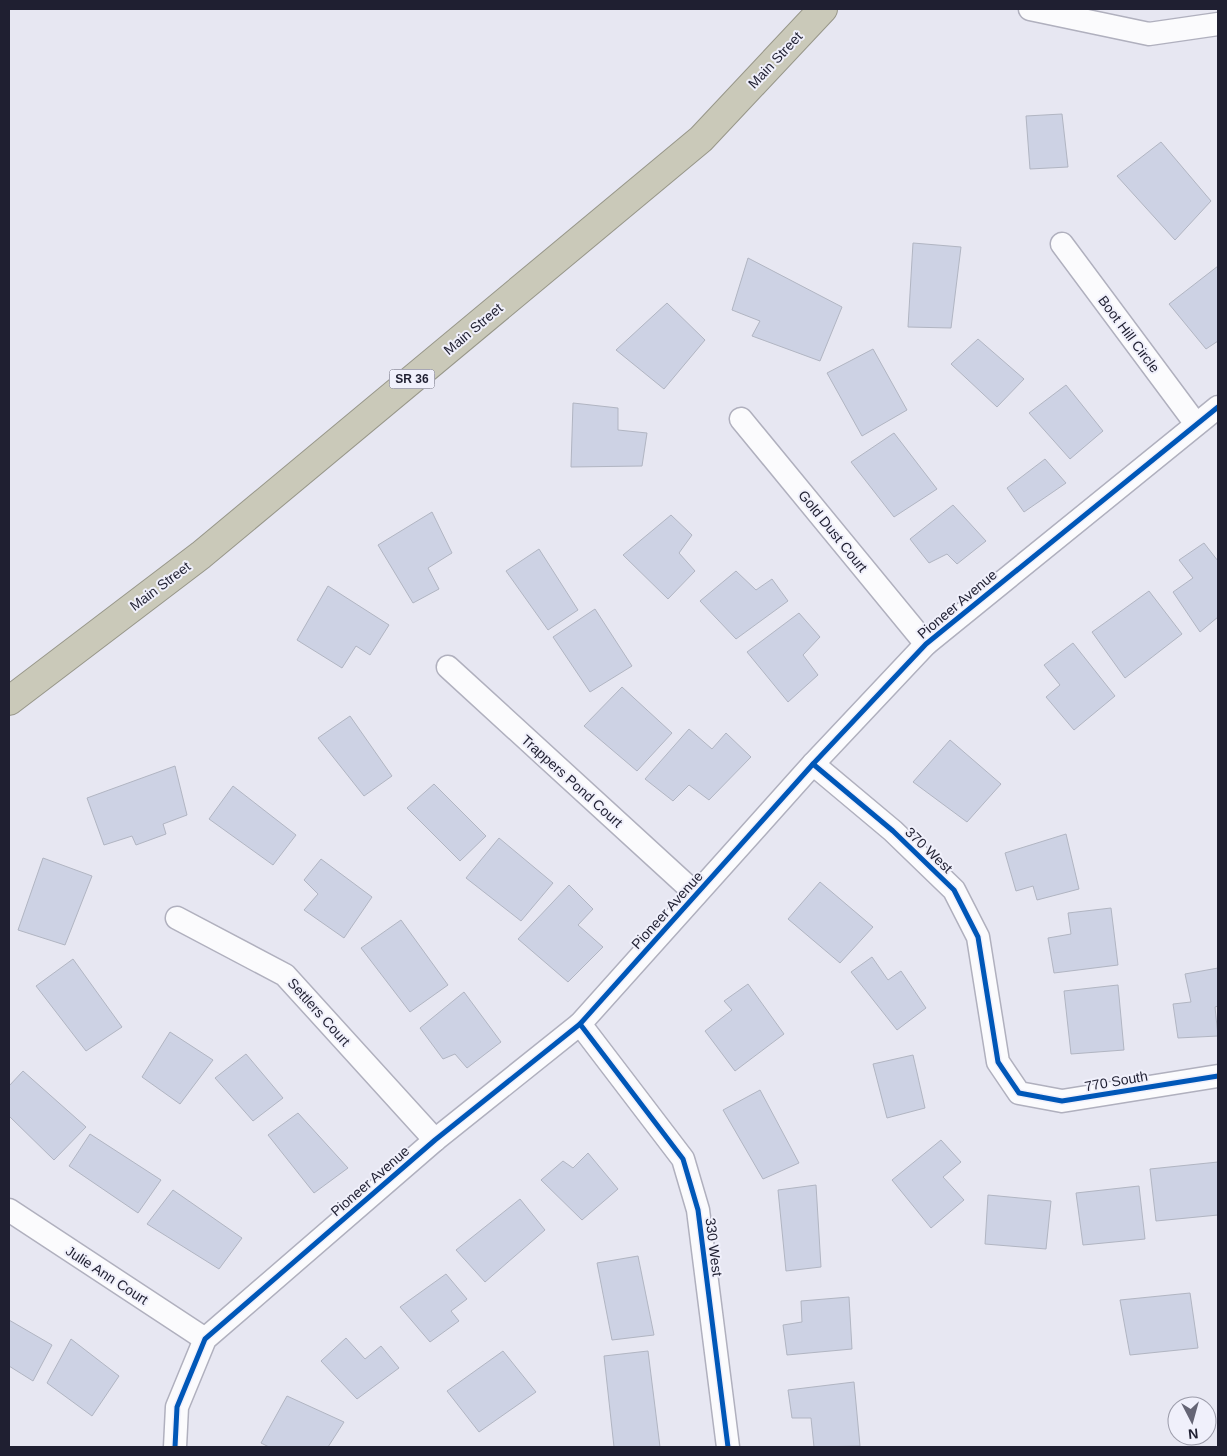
<svg xmlns="http://www.w3.org/2000/svg" width="1227" height="1456" font-family="Helvetica,sans-serif">
	<style>
		.building { fill: #cdd2e4; stroke: #b1b5c2 }
		.lines { fill: none; stroke-linecap: round; stroke-linejoin: round }
		.street-casing { stroke: #b0b0be; stroke-width: 25 }
		.highway-casing { stroke: #979689; stroke-width: 30 }
		.street { stroke: #fbfbfd; stroke-width: 22 }
		.highway { stroke: #cac9b9; stroke-width: 28 }
		.cycleway-casing { stroke: #f0f0fb; stroke-width: 8 }
		.cycleway { stroke: #0057b8; stroke-width: 5 }
		.labels { text-anchor: middle; dominant-baseline: central; stroke-width: 4; stroke-linejoin: round; paint-order: stroke }
		.shield { fill: #f0f0fb; stroke: #5e5e6e; stroke-width: 1 }
		.shield-label { font-size: 12px; font-weight: bold; fill: #1f1f31 }
		.street-label { font-size: 14px; fill: #1f1f31; stroke: #f0f0fb }
	</style>
	<rect width="100%" height="100%" fill="#e7e7f2"/>
	<g class="building">
		<path d="M1062,114L1068,167L1030,169L1026,116Z"/>
		<path d="M1161,142L1211,201L1175,240L1117,176Z"/>
		<path d="M913,243L961,247L951,328L908,327Z"/>
		<path d="M748,258L842,307L820,361L752,336L760,321L732,310Z"/>
		<path d="M1218,266V341L1206,349L1169,304Z"/>
		<path d="M667,303L705,340L664,389L616,350Z"/>
		<path d="M978,339L1024,379L997,407L951,364Z"/>
		<path d="M873,349L907,410L862,436L827,373Z"/>
		<path d="M1066,385L1103,431L1070,459L1029,413Z"/>
		<path d="M573,403L618,408V430L647,433L642,466L571,467Z"/>
		<path d="M894,433L937,489L894,517L851,462Z"/>
		<path d="M1045,459L1066,483L1024,512L1007,488Z"/>
		<path d="M953,505L986,541L957,564L947,554L929,563L910,539Z"/>
		<path d="M432,512L452,553L428,568L439,589L413,603L378,545Z"/>
		<path d="M671,515L692,535L679,553L695,571L668,599L623,555Z"/>
		<path d="M1204,543L1218,561V617L1200,632L1173,592L1193,578L1179,560Z"/>
		<path d="M539,549L578,610L548,630L506,571Z"/>
		<path d="M736,571L756,590L772,579L788,601L736,639L700,601Z"/>
		<path d="M328,586L389,625L370,655L356,646L342,668L297,640Z"/>
		<path d="M1149,591L1182,634L1125,678L1092,632Z"/>
		<path d="M595,609L632,666L590,692L553,637Z"/>
		<path d="M799,613L820,637L803,655L818,675L788,702L747,652Z"/>
		<path d="M1073,643L1115,696L1074,730L1046,697L1060,685L1044,665Z"/>
		<path d="M622,687L672,733L637,771L584,726Z"/>
		<path d="M350,716L392,776L364,796L318,738Z"/>
		<path d="M689,729L712,749L726,733L751,757L709,800L689,785L673,801L645,779Z"/>
		<path d="M950,740L1001,784L967,822L913,782Z"/>
		<path d="M175,766L187,815L163,824L166,834L136,845L132,836L104,845L87,798Z"/>
		<path d="M434,784L486,836L460,861L407,808Z"/>
		<path d="M233,786L296,835L273,865L209,819Z"/>
		<path d="M1066,834L1079,889L1037,900L1033,886L1016,891L1005,853Z"/>
		<path d="M499,838L553,883L521,921L466,878Z"/>
		<path d="M43,858L92,876L65,945L18,930Z"/>
		<path d="M321,859L372,897L344,938L304,910L318,894L304,880Z"/>
		<path d="M820,882L873,927L840,963L788,919Z"/>
		<path d="M569,885L593,909L578,925L603,947L568,982L518,939Z"/>
		<path d="M1111,908L1118,965L1054,973L1048,938L1071,934L1068,913Z"/>
		<path d="M401,920L448,985L410,1012L361,948Z"/>
		<path d="M872,957L888,980L901,971L926,1008L897,1030L851,972Z"/>
		<path d="M73,959L122,1027L86,1051L36,986Z"/>
		<path d="M1218,968V1006L1215,1007L1218,1036L1178,1038L1173,1004L1191,1002L1185,974Z"/>
		<path d="M748,984L784,1034L735,1071L705,1031L732,1010L724,1001Z"/>
		<path d="M1118,985L1124,1050L1071,1054L1064,991Z"/>
		<path d="M464,992L501,1042L467,1068L455,1054L443,1059L420,1028Z"/>
		<path d="M170,1032L213,1060L180,1104L142,1077Z"/>
		<path d="M246,1054L283,1098L253,1121L215,1078Z"/>
		<path d="M913,1055L925,1108L887,1118L873,1064Z"/>
		<path d="M23,1071L86,1127L54,1160L9,1116V1086Z"/>
		<path d="M760,1090L799,1163L763,1179L723,1110Z"/>
		<path d="M298,1113L348,1168L314,1193L268,1135Z"/>
		<path d="M90,1134L161,1180L138,1213L69,1166Z"/>
		<path d="M941,1140L961,1162L943,1177L964,1200L931,1228L892,1180Z"/>
		<path d="M588,1153L618,1189L582,1220L541,1180L563,1161L573,1168Z"/>
		<path d="M1218,1162V1215L1156,1221L1150,1169Z"/>
		<path d="M816,1185L821,1267L786,1271L778,1190Z"/>
		<path d="M1139,1186L1145,1239L1083,1245L1076,1193Z"/>
		<path d="M173,1190L242,1238L219,1269L147,1224Z"/>
		<path d="M988,1195L1051,1201L1046,1249L985,1244Z"/>
		<path d="M520,1199L545,1230L485,1282L456,1250Z"/>
		<path d="M638,1256L654,1335L612,1340L597,1263Z"/>
		<path d="M446,1274L467,1299L451,1311L459,1321L430,1342L400,1307Z"/>
		<path d="M1190,1293L1198,1348L1130,1355L1120,1300Z"/>
		<path d="M849,1297L852,1349L787,1355L783,1325L802,1322L801,1301Z"/>
		<path d="M9,1320L52,1345L33,1381L9,1366Z"/>
		<path d="M346,1338L365,1359L381,1346L399,1368L357,1399L321,1361Z"/>
		<path d="M71,1339L119,1376L92,1416L47,1383Z"/>
		<path d="M503,1351L536,1392L479,1432L447,1391Z"/>
		<path d="M648,1351L660,1447H614L604,1356Z"/>
		<path d="M854,1382L860,1446L814,1447L811,1418H792L788,1390Z"/>
		<path d="M287,1396L344,1422L328,1447H269L261,1443Z"/>
	</g>
	<g class="lines">
		<g class="street-casing">
			<g id="street">
				<path d="M1030,9L1149,34L1218,24"/>
				<path d="M1062,244L1196,424"/>
				<path d="M741,419L926,644"/>
				<path d="M448,667L696,894"/>
				<path d="M813,764L893,831L954,890L978,937L998,1062L1019,1093L1062,1101L1218,1076"/>
				<path d="M177,918L285,975L435,1140"/>
				<path d="M580,1024L683,1159L698,1210L728,1447"/>
				<path d="M9,1210L205,1339"/>
				<path d="M175,1447L177,1407L205,1339L435,1140L580,1024L813,764L926,644L1218,407"/>
			</g>
		</g>
		<g class="highway-casing">
			<path id="highway" d="M9,701L201,555L701,139L823,9"/>
		</g>
		<use href="#street" class="street"/>
		<use href="#highway" class="highway"/>
		<g class="cycleway-casing">
			<g id="cycleway">
				<path d="M813,764L893,831L954,890L978,937L998,1062L1019,1093L1062,1101L1218,1076"/>
				<path d="M580,1024L683,1159L698,1210L728,1447"/>
				<path d="M175,1447L177,1407L205,1339L435,1140L580,1024L813,764L926,644L1218,407"/>
			</g>
		</g>
		<use href="#cycleway" class="cycleway"/>
	</g>
	<g class="labels">
		<rect class="shield" x="389.5" y="369.5" width="45" height="19" rx="4"/>
		<g class="shield-label">
			<text x="412" y="379">SR 36</text>
		</g>
		<g class="street-label">
			<text transform="translate(775 60) rotate(-47)">Main Street</text>
			<text transform="translate(473 329) rotate(-40)">Main Street</text>
			<text transform="translate(1129 334) rotate(53)">Boot Hill Circle</text>
			<text transform="translate(833 531) rotate(51)">Gold Dust Court</text>
			<text transform="translate(160 586) rotate(-37)">Main Street</text>
			<text transform="translate(957 604) rotate(-40)">Pioneer Avenue</text>
			<text transform="translate(572 781) rotate(42)">Trappers Pond Court</text>
			<text transform="translate(929 850) rotate(44)">370 West</text>
			<text transform="translate(667 910) rotate(-48)">Pioneer Avenue</text>
			<text transform="translate(319 1012) rotate(48)">Settlers Court</text>
			<text transform="translate(1116 1081) rotate(-10)">770 South</text>
			<text transform="translate(370 1181) rotate(-41)">Pioneer Avenue</text>
			<text transform="translate(714 1247) rotate(83)">330 West</text>
			<text transform="translate(107 1275) rotate(33)">Julie Ann Court</text>
		</g>
	</g>
	<rect width="1227" height="1456" fill="none" stroke="#1f1f31" stroke-width="20"/>
	<g transform="translate(1192 1421) rotate(174)"><circle r="24" fill="#f0f0fb" stroke="#9c9caa"/>
	<path d="M0-4L9 19L0 12L-9 19Z" fill="#656575"/>
	<text y="-8" font-size="14" font-weight="bold" text-anchor="middle" fill="#1f1f31">N</text>
	</g>
</svg>
